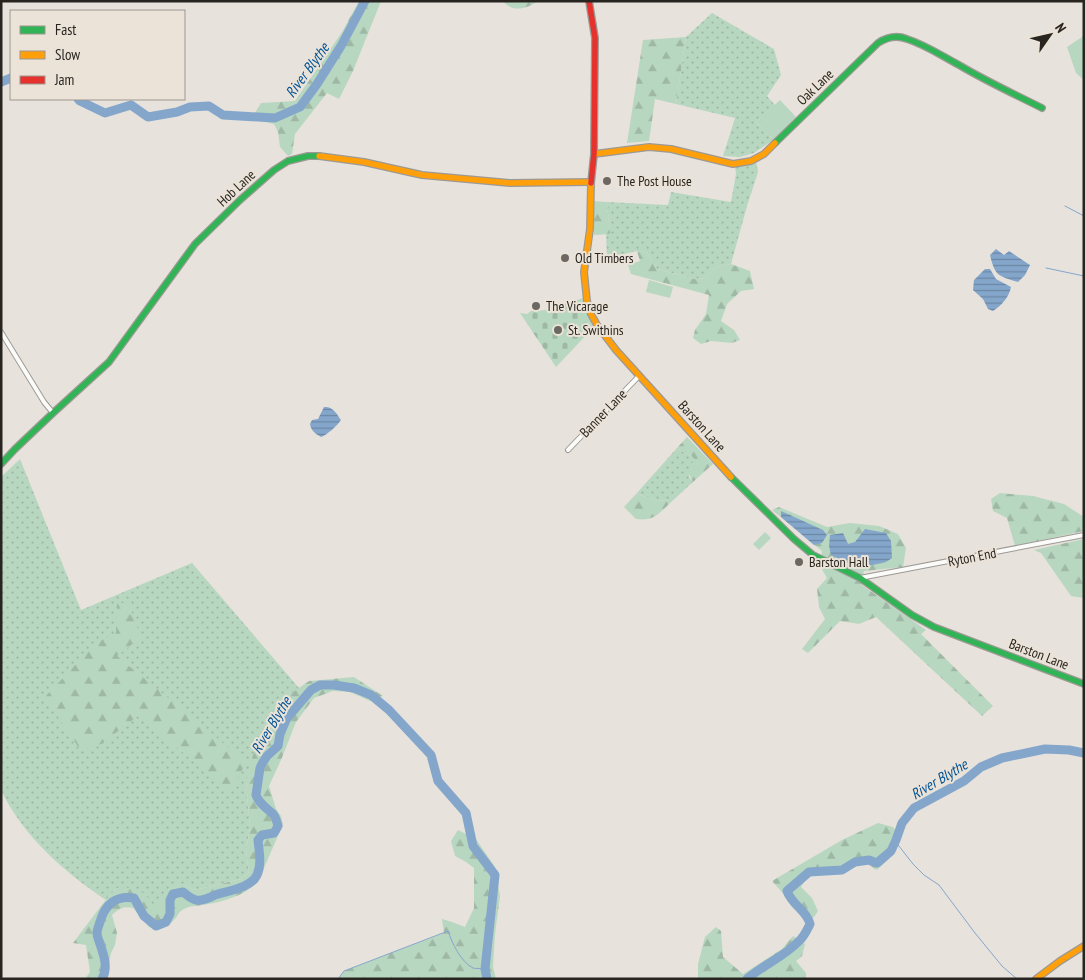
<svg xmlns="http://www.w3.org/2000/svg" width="1085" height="980" font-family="'PT Sans Narrow',sans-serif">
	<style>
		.grass { fill: url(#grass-dots) }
		.forest { fill: url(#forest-firs) }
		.cemetery { fill: url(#cemetery-stones) }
		.green { fill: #b8d7c0 }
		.water { fill: url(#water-rules) }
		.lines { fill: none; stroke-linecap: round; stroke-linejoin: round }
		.stream { stroke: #84a6cb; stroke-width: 1 }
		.river { stroke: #84a6cb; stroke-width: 9 }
		.street-casing { stroke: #9d9994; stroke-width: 6 }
		.fast-casing { stroke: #9d9994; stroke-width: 8 }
		.slow-casing { stroke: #9d9994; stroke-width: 8 }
		.jam-casing { stroke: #9d9994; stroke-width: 8 }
		.street { stroke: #fbfbfa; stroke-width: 4 }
		.fast { stroke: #30b455; stroke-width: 5.5 }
		.slow { stroke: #ff9f0a; stroke-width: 5.5 }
		.jam { stroke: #e5322d; stroke-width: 5.5 }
		.poi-dot { fill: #6b6762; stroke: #ebe3d8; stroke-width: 2 }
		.labels { text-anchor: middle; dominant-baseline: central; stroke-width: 4; stroke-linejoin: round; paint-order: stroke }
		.street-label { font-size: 14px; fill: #282521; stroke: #ebe3d8 }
		.poi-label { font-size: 14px; fill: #282521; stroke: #ebe3d8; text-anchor: start }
		.water-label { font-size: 15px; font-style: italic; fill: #005397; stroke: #ebe3d8 }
	</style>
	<defs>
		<pattern id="grass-dots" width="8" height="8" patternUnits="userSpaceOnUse" patternTransform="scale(1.25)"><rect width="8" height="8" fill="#b8d7c0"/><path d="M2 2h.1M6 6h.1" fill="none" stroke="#9eb8a5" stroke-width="1.8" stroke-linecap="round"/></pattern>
		<pattern id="forest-firs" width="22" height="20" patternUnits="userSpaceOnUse" patternTransform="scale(1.25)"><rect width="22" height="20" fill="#b8d7c0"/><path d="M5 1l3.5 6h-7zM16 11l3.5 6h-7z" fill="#9eb8a5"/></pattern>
		<pattern id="cemetery-stones" width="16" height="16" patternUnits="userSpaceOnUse" patternTransform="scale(1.25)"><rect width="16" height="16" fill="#b8d7c0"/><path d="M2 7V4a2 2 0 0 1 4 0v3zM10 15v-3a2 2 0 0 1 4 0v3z" fill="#9eb8a5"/></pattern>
		<pattern id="water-rules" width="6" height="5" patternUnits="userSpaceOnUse" patternTransform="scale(1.25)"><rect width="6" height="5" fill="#84a6cb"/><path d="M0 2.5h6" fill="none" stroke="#6c87a4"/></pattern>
	</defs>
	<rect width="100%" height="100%" fill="#e7e2dc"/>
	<g class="grass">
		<path d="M712,13L774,49L781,75L767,96L775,105L756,122L773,140L754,153L740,157L723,156L735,118L676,104L686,37Z"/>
		<path d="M756,161L758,172L747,206L731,264L716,267L705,278L694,279L657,269L647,252L637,251L607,258L606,234H610L607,202L668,205L671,192L731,202L736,174L735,166Z"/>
		<path d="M677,448L685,453L691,455L694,459L689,477L693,482L670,503L667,500L660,501L636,494Z"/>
		<path d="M20,459L81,610L192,563L299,688L290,694L246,781L250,828L246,852L249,872L241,879L195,890L184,885L155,907L117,888L106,900C64,872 23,836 1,790V477Z"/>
	</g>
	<g class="forest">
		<path d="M359,1H381L353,71L339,99L327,93L295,134L292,154L288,156L280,147L278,132L274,124L260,121L253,116L261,103L295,101L342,32Z"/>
		<path d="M503,1H538C527,9 512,13 503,1Z"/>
		<path d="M686,37L676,104L655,99L649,141L627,143L643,40Z"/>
		<path d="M593,201L607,202L610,234L594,235Z"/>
		<path d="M637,251L647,252L657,269L694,279L705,278L716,267L731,264L750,271L754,289L741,291L727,304L721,321L734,330L740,340L732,343L711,341L701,344L693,338L695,330L706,314L709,295L631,274L628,265L640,261Z"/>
		<path d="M687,437L713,464L693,482C687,473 690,468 694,459L691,455L685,453L677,448Z"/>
		<path d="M1000,493L1033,496L1064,504L1084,517V531L1015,546L1007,518L993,511L991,499Z"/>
		<path d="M636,494L660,501L667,500L670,503C658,515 653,521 636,519L624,507Z"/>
		<path d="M779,507L827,527L850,523L879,526L898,534L906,548L903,567L864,571L862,585L926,630L921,634L993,706L982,716L876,617L859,624L840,621L808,653L802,649L825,619L819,607L817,589L827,578L819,564H821L822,551L772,510Z"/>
		<path d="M1084,539V598L1071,596L1041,553L1034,550Z"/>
		<path d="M127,602L136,622L140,638L117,656L246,762L231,792L138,716L101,744L81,751L45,697L97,642L116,633L117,604Z"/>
		<path d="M354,677L383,696L370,701L350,692L333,691L314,698L296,722L281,760L269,786L276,809L281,816L283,824L258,882C245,895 225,901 208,904C201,906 191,905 184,909C179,911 178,916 174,920C167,928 158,929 149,927L133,908C123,906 120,908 112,915L117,933L115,945L111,953L107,973L104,979H85L90,972L86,945L73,943L104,902L117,888L125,887L144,893L155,907L172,884L184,885L195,890L241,879L249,872L246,852L250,828L246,781L253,755L290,694L309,681Z"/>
		<path d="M878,823L893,827L901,838L888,860L877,870L859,859L848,863L842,870L809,873L801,887L812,898L818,911L814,917L806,919L772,881L842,840Z"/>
		<path d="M458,830L476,839L495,867L500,896L495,934L493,967L496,979H338L344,971L444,933L442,919L452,922L465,927L474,908V868L466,862L455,856L451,841Z"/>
		<path d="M716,927L721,931L723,957L743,974L782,949L793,936L805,944L802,956L796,961L806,973V979H698V964L705,937Z"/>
	</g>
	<path class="cemetery" d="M583,298L593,328L556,367L520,313L527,314L531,311L546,310Z"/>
	<g class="green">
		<path d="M1084,34V80L1076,73L1067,47L1082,37Z"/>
		<path d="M780,100L796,117L773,140L756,122Z"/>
		<path d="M649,280L673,287L670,298L646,292Z"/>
		<path d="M765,532L771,538L759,550L753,544Z"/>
	</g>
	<g class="water">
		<path d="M996,249L1004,255L1009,251L1030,265L1025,275L1018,282C998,276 995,276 990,255Z"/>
		<path d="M985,269H990L996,279L1011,287C1009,297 1002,305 993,311L988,309L983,299L973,290L974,280Z"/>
		<path d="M324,407C333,406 337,414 341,420C338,425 327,435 321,437C316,434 311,431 310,424L312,420L318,419Z"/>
		<path d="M781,511L823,530L827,535L822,543L814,545L781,517Z"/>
		<path d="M865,529L886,533L891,541L892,558C887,562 883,563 877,564C857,568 849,564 831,555L829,546L830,535L843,533L848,544L855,542Z"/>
	</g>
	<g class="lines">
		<g class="stream">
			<path d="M1065,206L1084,216"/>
			<path d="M1046,268L1084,276"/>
			<path d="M895,841L913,864L924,875L939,885L975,933L1002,966L1017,979"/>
			<path d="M338,979L344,971L448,931C452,943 461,962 473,968C476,969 482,968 485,969"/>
		</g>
		<g class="river">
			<path d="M1,82L11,78"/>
			<path d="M78,99L80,101L105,113L131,105L148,117L177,112L190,107L209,106L223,115L275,118L300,107L317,84L341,46L365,1"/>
			<path d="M102,979C109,967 103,953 99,941C98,938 97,936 97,933C97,930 99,925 100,922C105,904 116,895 134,898L144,916L156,926L166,922L170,914V900L173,894L183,892C187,895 191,899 196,900C203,901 209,898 215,895C227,891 251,888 257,875C262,864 259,851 258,840L262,835L274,833L278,826C277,823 276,817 273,814C267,808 259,804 256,795L260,768L263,762L267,756L278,746L280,734L287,718L311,690L320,685H334L354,688L371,695L389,710L431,755L438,781L466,813L473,846L495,875L485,969L487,979"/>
			<path d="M747,979C763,965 784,957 799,941C804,937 807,930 810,924C807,911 792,905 787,891L809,872L842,870L855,862L869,860L877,863L891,851L896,840L902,823L914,808L964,781L981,767L1002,758L1045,749L1069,750L1084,753"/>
		</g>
		<g class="street-casing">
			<g id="street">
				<path d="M1,332L44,402L53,413"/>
				<path d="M568,450L639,376"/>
				<path d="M860,578L1084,535"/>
			</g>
		</g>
		<g class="fast-casing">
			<g id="fast">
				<path d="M775,143L878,43C887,37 897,35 907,39C926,45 942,56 959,65C986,81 1014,94 1042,108"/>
				<path d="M1,464L15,449L53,413L109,362L195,244L240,200L274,170L288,161L308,156H319"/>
				<path d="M731,477L794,539L813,555L860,578L912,615L934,627L1084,684"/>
			</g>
		</g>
		<g class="slow-casing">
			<g id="slow">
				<path d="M594,154L649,147L671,149L733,164L751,161L764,154L775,143"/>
				<path d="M319,156L364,162L422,175L510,183L591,182"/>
				<path d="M591,183L590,229L584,272L587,301L591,314L597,325L616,350L731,477"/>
				<path d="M1036,979L1060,961L1084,946"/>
			</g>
		</g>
		<g class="jam-casing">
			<path id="jam" d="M589,1L595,38L594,154L591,183"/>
		</g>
		<use href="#street" class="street"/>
		<use href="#fast" class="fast"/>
		<use href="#slow" class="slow"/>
		<use href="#jam" class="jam"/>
	</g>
	<g class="poi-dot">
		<circle cx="607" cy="181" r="5"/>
		<circle cx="565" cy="258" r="5"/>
		<circle cx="536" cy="306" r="5"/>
		<circle cx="558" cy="330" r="5"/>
		<circle cx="799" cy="562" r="5"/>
	</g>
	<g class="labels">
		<g class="street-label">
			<text transform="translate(815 87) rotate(-44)">Oak Lane</text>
			<text transform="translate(236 188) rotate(-43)">Hob Lane</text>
			<text transform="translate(603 413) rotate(-46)">Banner Lane</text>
			<text transform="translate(702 426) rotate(48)">Barston Lane</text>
			<text transform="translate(972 557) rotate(-11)">Ryton End</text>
			<text transform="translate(1039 654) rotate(21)">Barston Lane</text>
		</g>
		<g class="poi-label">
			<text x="617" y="181">The Post House</text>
			<text x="575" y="258">Old Timbers</text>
			<text x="546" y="306">The Vicarage</text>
			<text x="568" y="330">St. Swithins</text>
			<text x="809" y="562">Barston Hall</text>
		</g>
		<g class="water-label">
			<text transform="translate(307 70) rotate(-54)">River Blythe</text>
			<text transform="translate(271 725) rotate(-59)">River Blythe</text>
			<text transform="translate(939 779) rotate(-31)">River Blythe</text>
		</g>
	</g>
	<rect width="1085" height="980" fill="none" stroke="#282521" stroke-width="5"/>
	<rect x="10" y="10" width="175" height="90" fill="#ebe3d8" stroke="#9d978f"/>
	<rect x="20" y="26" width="25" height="8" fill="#30b455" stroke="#9d978f"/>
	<text x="55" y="35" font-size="15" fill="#282521">Fast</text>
	<rect x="20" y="51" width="25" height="8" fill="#ff9f0a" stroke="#9d978f"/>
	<text x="55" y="60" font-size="15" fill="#282521">Slow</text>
	<rect x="20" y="76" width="25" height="8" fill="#e5322d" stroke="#9d978f"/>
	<text x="55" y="85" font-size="15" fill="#282521">Jam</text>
	<g transform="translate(1050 35) rotate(56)" stroke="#ebe3d8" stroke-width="4" paint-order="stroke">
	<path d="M0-4L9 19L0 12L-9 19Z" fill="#282521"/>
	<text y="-8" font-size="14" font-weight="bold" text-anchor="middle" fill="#282521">N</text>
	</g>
</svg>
